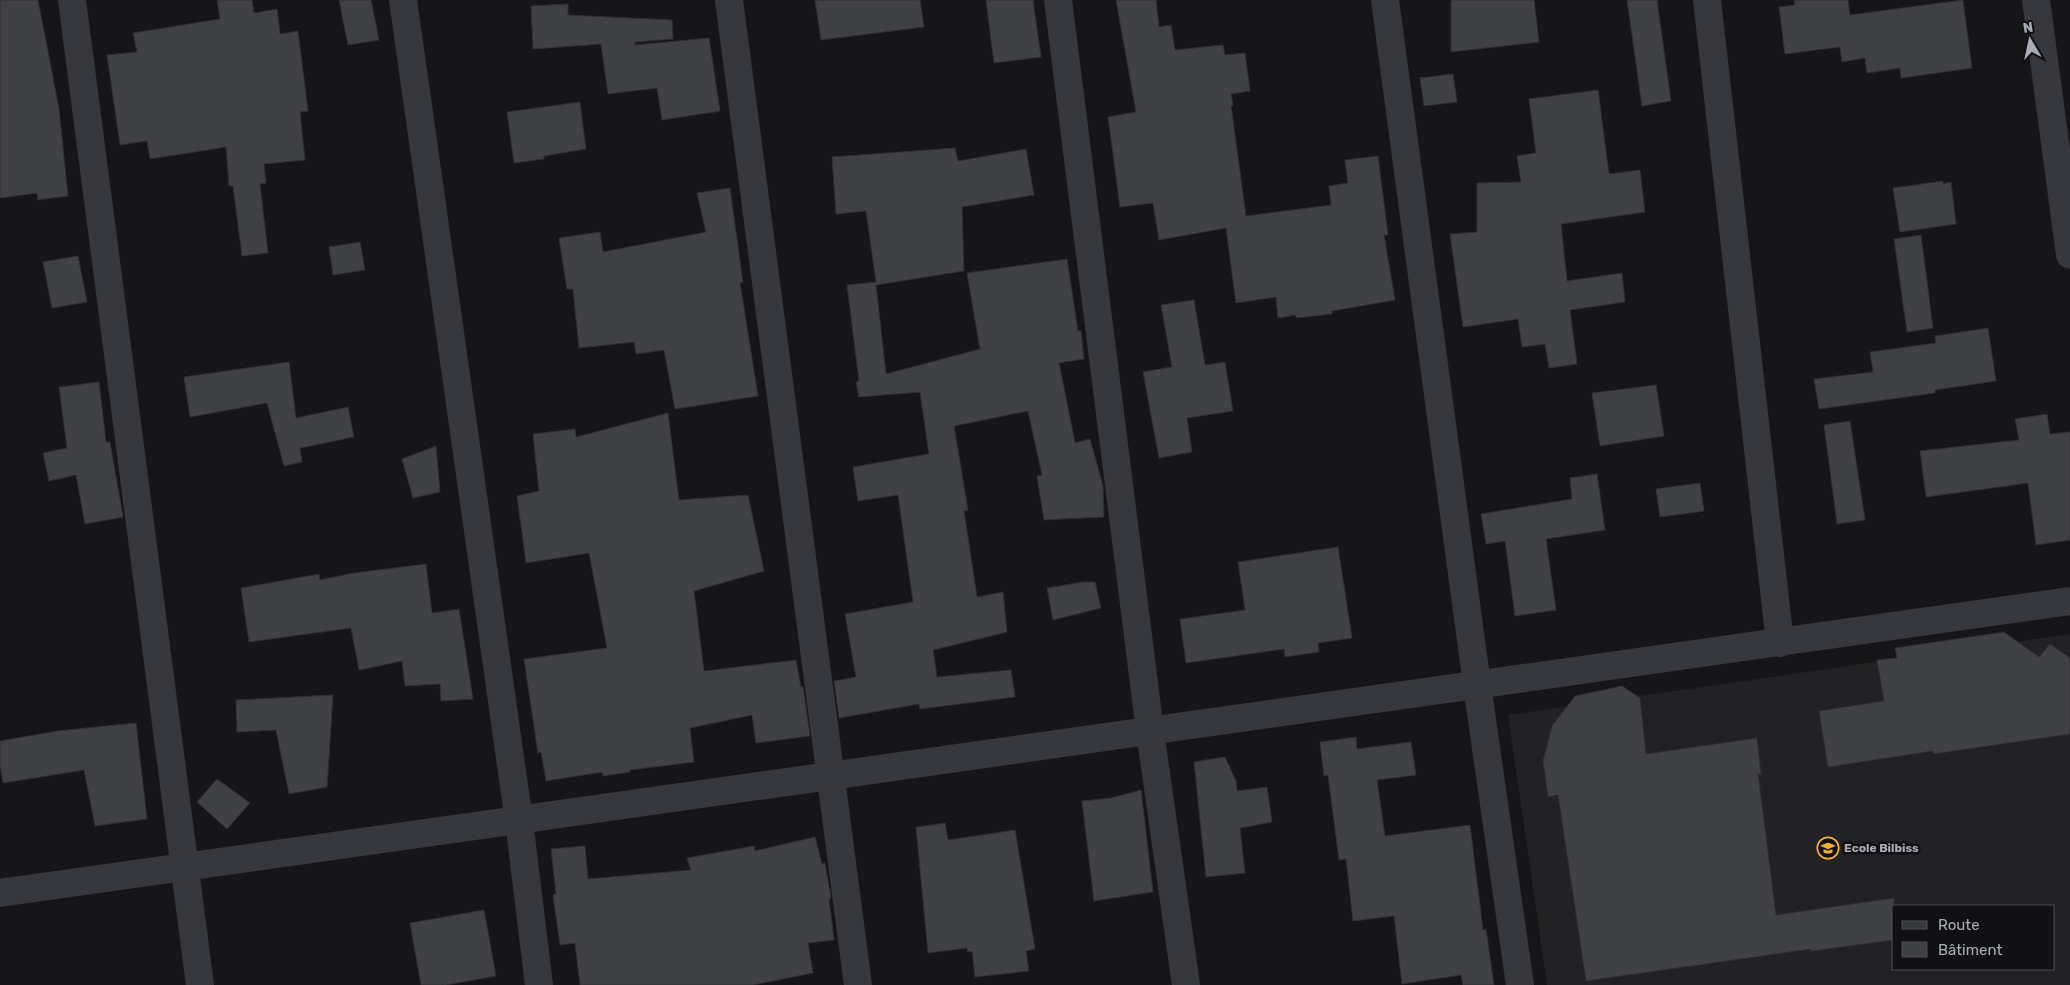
<svg xmlns="http://www.w3.org/2000/svg" width="2070" height="985" font-family="Rubik,sans-serif">
	<style>
		.built { fill: #222225; fill-rule: evenodd }
		.building { fill: #404145; stroke: #303034 }
		.lines { fill: none; stroke-linecap: round; stroke-linejoin: round }
		.street { stroke: #37383d; stroke-width: 28 }
		.labels { text-anchor: middle; dominant-baseline: central; stroke-width: 5; stroke-linejoin: round; paint-order: stroke }
		.poi-label { font-size: 12px; font-weight: bold; fill: #a8adb8; stroke: #111113; text-anchor: start }
	</style>
	<rect width="100%" height="100%" fill="#161618"/>
	<path class="built" d="M2070,634V985H1547L1508,715ZM1894,906H2054V969H1894Z"/>
	<g class="building">
		<path d="M0,0H38L59,109L68,196L38,200L37,193L0,198Z"/>
		<path d="M217,0H252L254,13L277,9L280,34L298,31L308,111L300,112L305,160L264,164L266,183L260,184L268,253L242,256L233,186H229L226,147L150,159L147,141L120,145L107,55L137,52L133,33L220,19Z"/>
		<path d="M339,0H371L379,40L348,45Z"/>
		<path d="M815,0H920L924,27L821,40Z"/>
		<path d="M986,0H1033L1041,57L994,63Z"/>
		<path d="M1116,0H1156L1159,27L1171,25L1175,50L1223,45L1225,55L1245,53L1250,91L1231,94L1233,106H1231L1246,216L1331,205L1329,186L1348,183L1345,160L1378,156L1388,235H1384L1395,300L1332,311V314L1296,318V315L1278,318L1276,297L1236,303L1226,228L1159,240L1153,203L1120,207L1108,117L1136,112Z"/>
		<path d="M1451,0H1534L1539,42L1451,52Z"/>
		<path d="M1627,0H1657L1671,101L1642,106Z"/>
		<path d="M1794,0H1848L1850,15L1963,0L1972,68L1901,78L1900,68L1867,73L1865,58L1842,62L1840,47L1785,54L1779,7L1795,5Z"/>
		<path d="M568,4V15L672,20L673,39L635,42V45L709,38L720,111L662,120L657,88L608,94L601,44L533,49L531,6Z"/>
		<path d="M1453,74L1457,102L1424,106L1420,78Z"/>
		<path d="M1598,90L1609,174L1640,170L1645,212L1561,224L1567,281L1622,273L1625,302L1570,310L1577,364L1549,368L1545,344L1522,347L1518,319L1463,327L1450,234L1477,232V183L1521,182L1517,156L1536,153L1529,99Z"/>
		<path d="M580,102L586,149L544,156V159L514,163L507,112Z"/>
		<path d="M955,148L958,161L1026,149L1034,195L962,207L964,271L876,285L886,374L980,349L967,273L1067,259L1078,331H1081L1084,359L1059,363L1075,443L1090,439L1103,486L1104,517L1044,520L1037,476L1042,475L1028,411L954,426L968,510L964,511L977,597L1003,592L1007,632L933,650L937,677L1011,670L1015,697L920,709L919,704L839,718L834,681L856,677L845,614L913,602L898,495L858,501L853,467L929,454L920,392L859,397L856,382L859,381L847,285L876,282L866,211L836,214L832,157Z"/>
		<path d="M1943,181V184L1951,182L1956,224L1900,232L1893,188Z"/>
		<path d="M730,188L743,282L740,283L758,396L675,409L664,350L636,354L634,342L579,348L573,289H567L559,238L600,232L603,252L706,232L697,193Z"/>
		<path d="M1921,235L1933,328L1907,332L1894,239Z"/>
		<path d="M360,242L365,270L333,275L329,247Z"/>
		<path d="M78,256L87,302L52,308L43,262Z"/>
		<path d="M1194,300L1205,365L1225,362L1233,411L1187,418L1192,452L1159,458L1143,372L1172,367L1161,305Z"/>
		<path d="M1988,328L1996,381L1935,390V393L1819,409L1814,379L1873,372L1870,352L1936,343L1935,336Z"/>
		<path d="M289,362L296,418L348,407L354,437L300,448L302,462L284,466L267,403L190,417L184,377Z"/>
		<path d="M99,382L106,442H110L123,517L85,524L76,475L49,481L43,453L67,448L59,387Z"/>
		<path d="M1656,385L1664,436L1600,446L1592,393Z"/>
		<path d="M668,413L679,500L748,495L764,571L694,591L704,671L796,660L801,687H803L810,736L756,743L752,715L690,728L694,762L630,770V772L603,776L602,772L546,781L541,752L538,753L524,659L607,648L589,553L526,563L517,496L539,491L533,434L575,429L576,437Z"/>
		<path d="M2047,414L2050,434L2070,432V540L2036,545L2028,483L1926,497L1920,451L2019,440L2015,419Z"/>
		<path d="M1850,421L1865,520L1837,524L1824,425Z"/>
		<path d="M436,446L440,492L413,498L402,459Z"/>
		<path d="M1597,474L1605,530L1546,539L1556,610L1515,616L1505,541L1486,544L1481,514L1572,499L1570,478Z"/>
		<path d="M1700,483L1704,511L1660,517L1656,489Z"/>
		<path d="M1338,547L1352,638L1318,643L1319,652L1285,657L1284,649L1186,663L1180,619L1245,610L1238,562Z"/>
		<path d="M426,564L432,613L459,609L473,699L441,701L440,684L405,686L402,661L359,670L351,628L249,642L241,588L319,574L320,580L354,573Z"/>
		<path d="M1083,582H1095L1101,608L1053,620L1047,588Z"/>
		<path d="M2004,632L2039,657L2050,644L2070,658V734L1933,754V751L1828,767L1819,711L1884,701L1877,660L1897,658L1895,648Z"/>
		<path d="M1622,686L1640,698L1646,754L1757,738L1761,774H1758L1776,915L1894,898V940L1811,951V949L1586,981L1558,795L1548,797L1543,761L1552,726L1575,696Z"/>
		<path d="M333,695L327,787L289,794L276,730L237,732L236,700Z"/>
		<path d="M136,723L147,819L95,826L84,770L3,783L0,765V741L57,731Z"/>
		<path d="M1356,737L1357,749L1411,742L1416,775L1377,780L1385,836L1470,825L1483,930L1486,929L1494,985H1463L1461,975L1402,984L1394,916L1353,921L1346,859L1339,860L1328,775L1324,776L1320,742Z"/>
		<path d="M1225,757L1236,781L1237,791L1267,787L1272,822L1240,828L1245,873L1206,877L1194,762Z"/>
		<path d="M217,779L250,803L227,829L197,802Z"/>
		<path d="M1141,790L1153,892L1094,901L1082,801L1111,798Z"/>
		<path d="M945,823L948,840L1015,830L1035,949L1026,951L1029,971L975,977L972,951L968,952L967,948L928,953L916,827Z"/>
		<path d="M815,837L822,864L825,863L831,898L829,899L834,940L808,943L813,973L753,985H580L575,943L560,945L553,895L556,894L551,849L585,846L588,879L691,870L687,858L754,846L755,851Z"/>
		<path d="M484,910L496,976L446,985H421L410,923Z"/>
	</g>
	<g class="lines">
		<g class="street">
			<path d="M72,0L200,985"/>
			<path d="M403,0L519,821L539,985"/>
			<path d="M729,0L858,985"/>
			<path d="M1058,0L1150,731L1186,985"/>
			<path d="M1385,0L1477,685L1520,985"/>
			<path d="M1707,0L1780,643"/>
			<path d="M2036,0L2070,255"/>
			<path d="M0,893L2070,601"/>
		</g>
	</g>
	<defs>
		<g id="school-ring" transform="scale(1.125)"><circle r="9.5" fill="#111113" stroke="#f2b134" stroke-width="1.5"/><path d="M0-5L7-2L0 1L-7-2ZM-4 1L0 2.5L4 1V4Q0 6-4 4Z" fill="#f2b134"/></g>
	</defs>
	<g fill-rule="evenodd">
		<use href="#school-ring" x="1828" y="848"/>
	</g>
	<g class="labels">
		<g class="poi-label">
			<text x="1844" y="848">Ecole Bilbiss</text>
		</g>
	</g>
	<rect x="1892" y="905" width="162" height="65" fill="#111113" stroke="#4d4f55"/>
	<rect x="1902" y="921" width="25" height="8" fill="#37383d" stroke="#4d4f55"/>
	<text x="1938" y="930" font-size="15" fill="#a8adb8">Route</text>
	<rect x="1902" y="942" width="25" height="15" fill="#404145" stroke="#4d4f55"/>
	<text x="1938" y="955" font-size="15" fill="#a8adb8">Bâtiment</text>
	<g transform="translate(2030 40) rotate(351)" stroke="#111113" stroke-width="4" paint-order="stroke">
	<path d="M0-4L9 19L0 12L-9 19Z" fill="#a8adb8"/>
	<text y="-8" font-size="14" font-weight="bold" text-anchor="middle" fill="#a8adb8">N</text>
	</g>
</svg>
